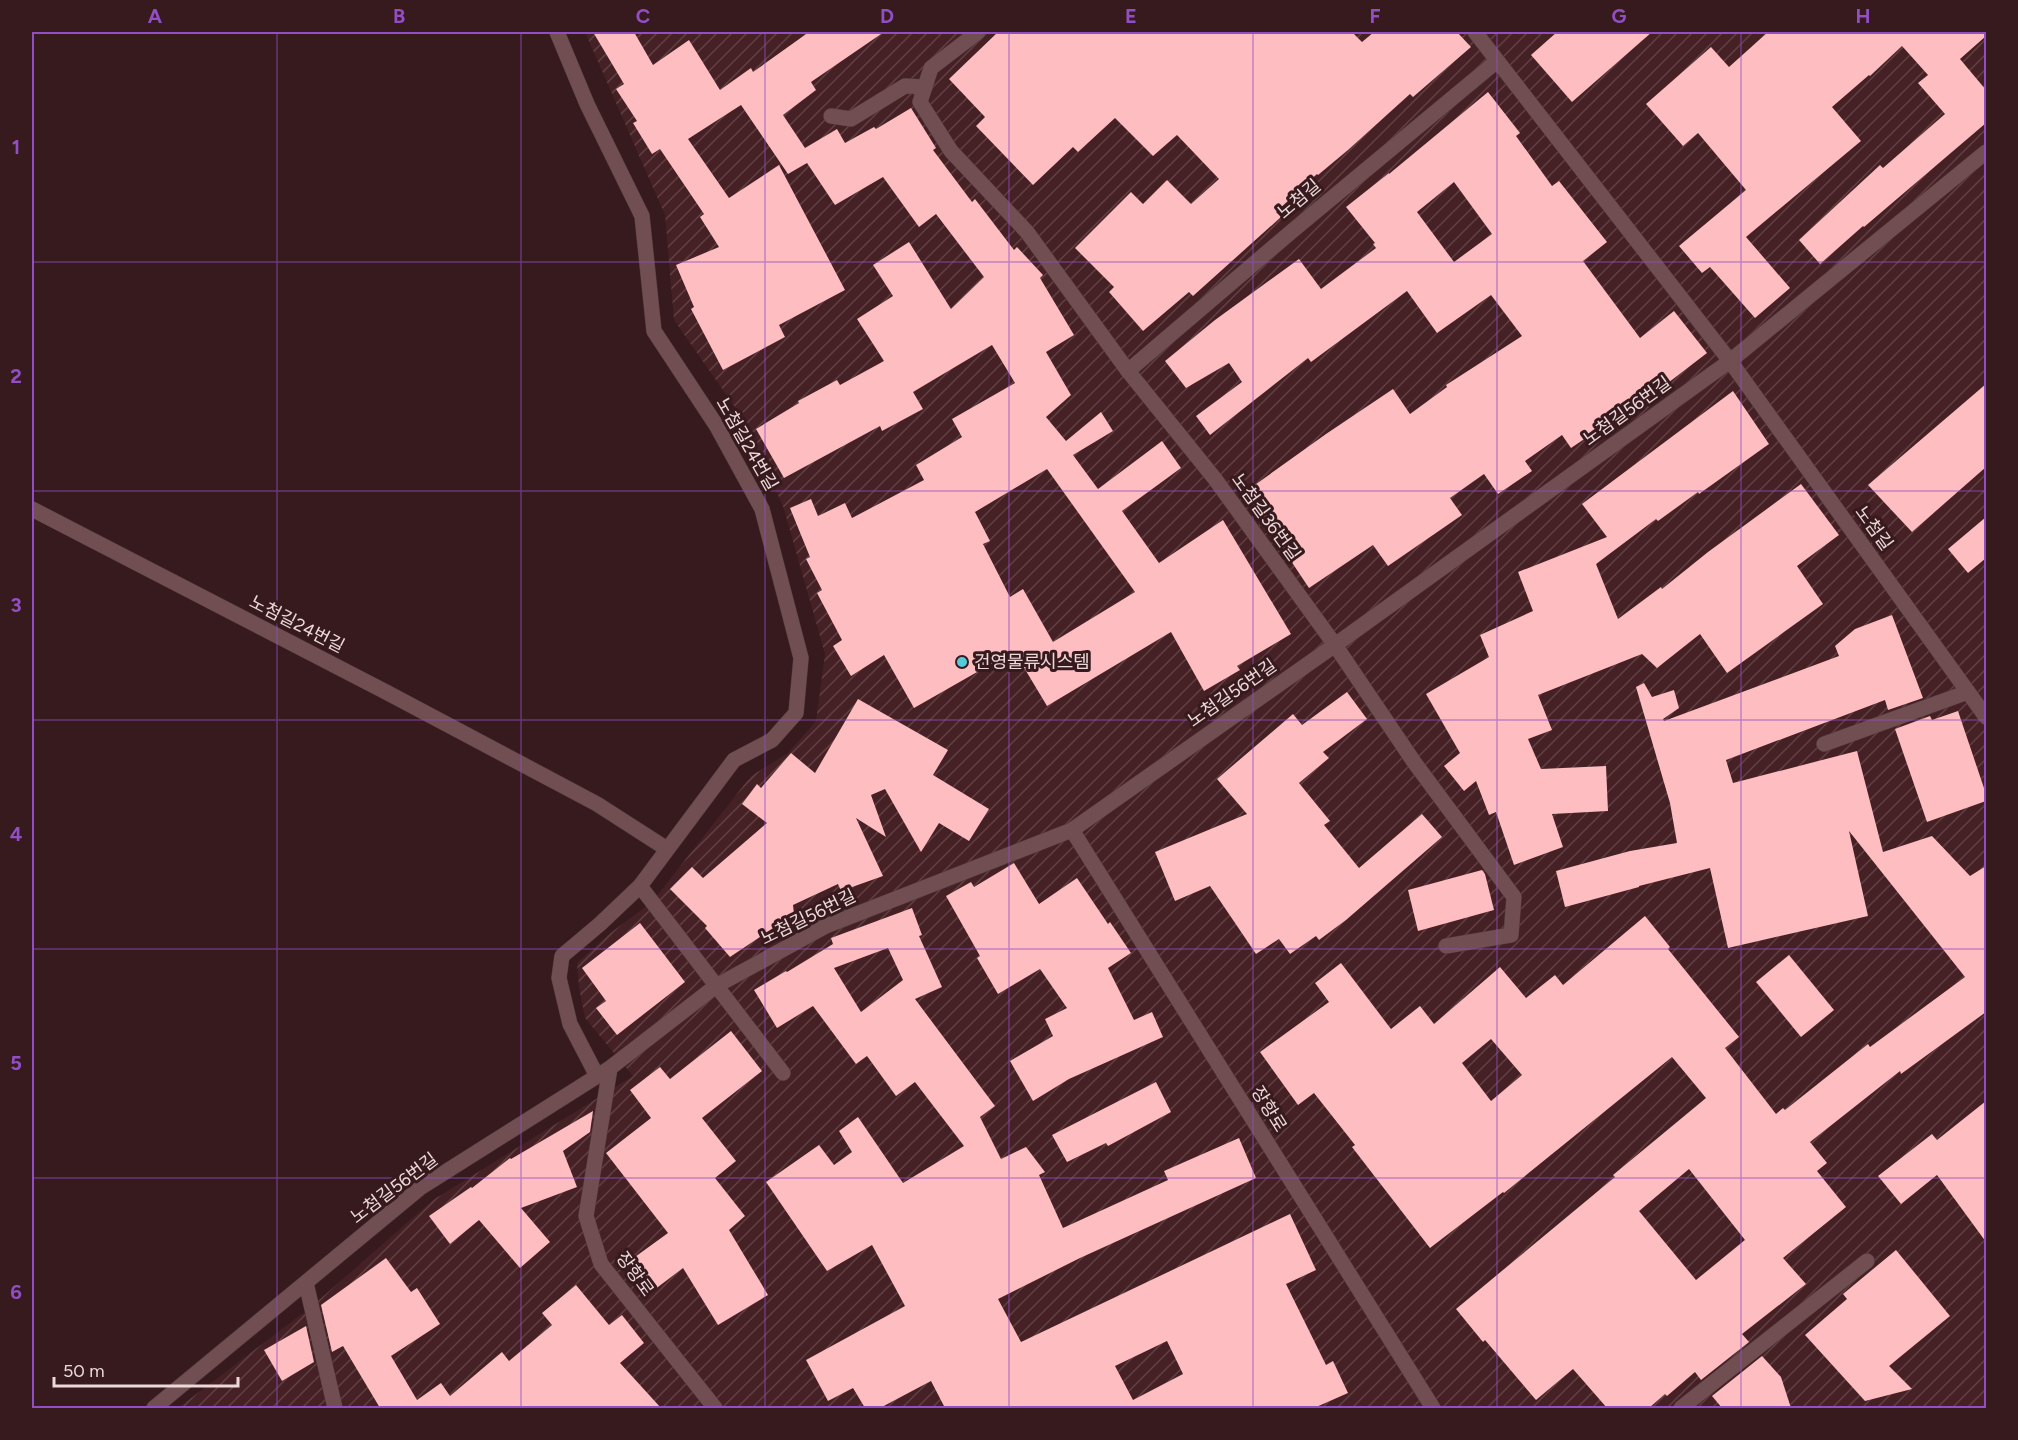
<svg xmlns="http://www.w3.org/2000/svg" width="2018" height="1440" font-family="Figtree,'Noto Sans KR',sans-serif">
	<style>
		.industrial { fill: url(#industrial-furrows) }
		.building { fill: #fdbdc1; fill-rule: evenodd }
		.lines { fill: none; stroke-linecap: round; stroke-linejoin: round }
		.minor-casing { stroke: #4f3739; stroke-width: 16 }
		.minor { stroke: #704e51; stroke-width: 15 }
		.grid { fill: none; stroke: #924ec4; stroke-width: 1.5; stroke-opacity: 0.55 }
		.poi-dot { fill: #53cbda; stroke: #371a1d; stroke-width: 2 }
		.labels { text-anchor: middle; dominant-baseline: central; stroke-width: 6; stroke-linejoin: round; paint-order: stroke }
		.street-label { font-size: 18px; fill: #ecd8d9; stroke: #371a1d }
		.poi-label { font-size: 18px; fill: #ecd8d9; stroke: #371a1d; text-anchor: start }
		.neatline { fill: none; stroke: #924ec4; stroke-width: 2 }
		.grid-label { font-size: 20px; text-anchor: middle; font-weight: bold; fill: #924ec4 }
	</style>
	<defs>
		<pattern id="industrial-furrows" width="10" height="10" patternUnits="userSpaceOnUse" patternTransform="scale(1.5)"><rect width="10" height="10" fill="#452024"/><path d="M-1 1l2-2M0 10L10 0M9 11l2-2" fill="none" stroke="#604043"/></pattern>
	</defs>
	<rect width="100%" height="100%" fill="#371a1d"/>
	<path class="industrial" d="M585,32H1986V1408H178L311,1307L433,1200L633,1076L585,1018L579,987L577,963L609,934L652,902L751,776L788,753L816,721L825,654L783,506L741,416L674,320L665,215Z"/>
	<g class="building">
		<path d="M593,32H634L653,65L689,40L720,90L751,68L753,72L809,32H884L811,82L816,90L783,115L805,148L837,129L845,143L874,127L876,129L911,108L936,148L933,150L972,202L975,199L1014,250L1017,247L1043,275L1040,278L1074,335L1046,352L1071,395L1046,417L1066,441L1101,412L1113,431L1073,455L1098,489L1162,441L1181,468L1122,511L1159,563L1223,520L1291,634L1237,666L1240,670L1204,691L1171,632L1047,706L1014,651L914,708L884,655L851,676L833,646L842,640L817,593L822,590L806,559L810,557L790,508L811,499L818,516L845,503L852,518L924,480L916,465L962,437L952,419L1015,383L992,345L913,392L923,409L882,431L880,426L784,478L756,429L799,403L798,401L837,380L840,385L884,361L857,319L893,296L873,265L909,242L951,309L984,277L936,214L919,227L883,177L835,205L807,163L788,174L741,105L688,139L729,198L779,165L845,290L779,325L785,337L723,370L691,309L694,307L676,265L719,247L700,217L704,214L660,149L652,154L633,123L637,121L616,89L624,84ZM1047,469L1135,592L1053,642L1023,589L1010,597L983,544L990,541L975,512Z"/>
		<path d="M998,32H1352L1362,42L1374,32H1457L1471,47L1413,97L1410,94L1348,150L1318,175L1317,174L1276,212L1281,217L1193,296L1189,292L1143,331L1109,292L1114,287L1075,248L1131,192L1143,204L1167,180L1191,204L1219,179L1177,135L1153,156L1115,118L1078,152L1073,147L1033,185L976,126L985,117L949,79Z"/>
		<path d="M1557,32H1652L1572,102L1531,55Z"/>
		<path d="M1768,32H1986V36L1960,59L1986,90V123L1864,227L1863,226L1820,264L1799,240L1880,165L1883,168L1945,114L1918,83L1928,75L1902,46L1870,76L1869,75L1832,107L1861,141L1746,237L1790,288L1755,318L1710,267L1702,273L1679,246L1746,190L1698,133L1683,146L1646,104L1711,47L1729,67Z"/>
		<path d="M1488,92L1520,133L1516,136L1552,186L1559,181L1607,242L1583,261L1640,338L1674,311L1707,353L1617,422L1614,419L1571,448L1562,435L1525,461L1532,471L1498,494L1484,474L1450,498L1462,515L1388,566L1373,545L1309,588L1245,492L1326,434L1393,389L1410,414L1447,387L1446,385L1522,336L1491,295L1437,333L1407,291L1311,362L1308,358L1210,435L1196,416L1242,382L1229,363L1186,388L1165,361L1215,320L1299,259L1321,289L1376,248L1373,244L1375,243L1346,207L1389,173V174ZM1454,182L1492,234L1454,262L1417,212Z"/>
		<path d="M1986,384V467L1912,532L1868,485Z"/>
		<path d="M1733,391L1769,444L1699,494L1698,492L1658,521L1656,519L1596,564L1618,619L1661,587L1662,589L1708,552L1801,484L1839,535L1797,566L1823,604L1727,673L1700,634L1657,668L1642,654L1538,695L1552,730L1528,739L1541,769L1606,766L1608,811L1552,814L1563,847L1514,865L1496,812L1489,815L1476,781L1464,791L1444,766L1460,753L1426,694L1489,657L1480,635L1533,611L1518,572L1607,537L1582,504Z"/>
		<path d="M1986,517V558L1968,573L1948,549Z"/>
		<path d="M1892,615L1923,698L1888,710L1885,700L1726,760L1733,783L1857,751L1883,852L1932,836L1970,876L1986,866V1012L1901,1074L1900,1071L1810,1142L1827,1163L1817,1171L1846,1207L1783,1258L1806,1284L1742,1334L1749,1342L1701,1380L1695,1372L1667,1396L1665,1394L1649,1408H1607L1573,1369L1536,1400L1485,1340L1483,1342L1456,1309L1615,1177L1613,1175L1706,1098L1672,1057L1504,1193L1503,1192L1430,1248L1352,1147L1355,1145L1314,1093L1298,1105L1260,1052L1329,1002L1315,983L1341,963L1391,1029L1420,1006L1434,1024L1500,967L1526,998L1555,975L1563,985L1645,916L1670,947L1668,949L1739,1037L1725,1048L1776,1114L1783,1108L1785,1110L1868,1044L1870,1047L1965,977L1849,831L1868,916L1728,948L1710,868L1639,886V887L1565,907L1556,871L1630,851L1677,843L1670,803L1636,687L1644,683L1652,697L1674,690L1679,708L1663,719L1664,721L1839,656L1835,646L1855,629ZM1491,1039L1522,1075L1491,1101L1462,1063ZM1689,1169L1745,1240L1696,1280L1639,1211Z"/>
		<path d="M1347,692L1367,719L1323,752L1329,758L1299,783L1330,821L1324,825L1359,868L1422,814L1442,837L1346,920L1319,940L1316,936L1290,954L1279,939L1256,954L1210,886L1175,901L1155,852L1247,814L1217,779L1293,714L1302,725Z"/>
		<path d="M858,699L948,750L933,775L989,809L969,841L939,823L921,852L885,789L871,795L886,837L856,818L883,876L841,891L838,884L793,905L794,914L730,957L705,928L707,926L670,889L692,867L703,878L767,823L742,804L757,784L761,788L791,753L815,773Z"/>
		<path d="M1958,711L1986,794V801L1927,822L1895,729L1930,716L1932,720Z"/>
		<path d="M1014,863L1039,904L1077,878L1108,924L1110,922L1131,953L1108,968L1134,1020L1152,1012L1163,1037L1069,1079L1033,1101L1010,1061L1053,1036L1045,1019L1067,1008L1040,969L998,994L977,958L980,956L946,896L971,882L974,887Z"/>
		<path d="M1482,870L1485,874L1494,910L1418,931L1408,890Z"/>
		<path d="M912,908L922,935L919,936L942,987L915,999L995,1106L980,1117L1001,1159L1026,1147L1045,1172L1039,1175L1063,1228L1168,1180L1164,1171L1239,1138L1256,1178L1080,1258L998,1299L1021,1342L1290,1214L1316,1270L1286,1284L1326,1365L1333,1361L1348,1393L1314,1408H945L931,1381L880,1408H865L853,1388L828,1401L806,1360L905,1306L872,1245L827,1271L766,1182L819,1145L834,1165L852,1152L839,1131L858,1117L903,1183L964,1146L915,1082L896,1096L867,1056L856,1064L813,1006L777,1028L754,990L786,971L787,972L833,944L831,938ZM888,948L903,980L861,1012L834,968ZM1167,1341L1183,1374L1133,1400L1115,1366Z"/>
		<path d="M640,923L685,982L617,1035L596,1008L606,1001L582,968Z"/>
		<path d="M1789,955L1834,1010L1801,1037L1756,982Z"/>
		<path d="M731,1031L762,1071L702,1118L736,1161L715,1178L745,1216L729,1230L768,1295L718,1325L683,1268L650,1293L628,1262L668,1233L606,1153L651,1118L630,1090L660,1067L670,1079Z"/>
		<path d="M1156,1082L1171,1112L1108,1146L1106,1143L1067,1162L1052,1135Z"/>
		<path d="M1986,1101V1242L1937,1175L1901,1204L1878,1176L1932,1134L1937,1140Z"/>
		<path d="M593,1111L590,1132L563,1151L577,1187L521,1208L550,1242L520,1268L479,1220L450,1244L429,1216L471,1187L472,1188L510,1158L511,1159Z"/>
		<path d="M1896,1250L1950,1316L1889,1366L1912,1389L1865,1401L1805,1335L1847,1299L1843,1294Z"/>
		<path d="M386,1258L411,1292L417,1288L440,1324L391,1356L417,1400L441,1383L450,1396L502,1352L509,1361L552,1325L542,1313L576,1285L609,1325L622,1315L644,1343L620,1363L661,1408H380L343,1346L332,1352L321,1305Z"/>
		<path d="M306,1326L314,1362L282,1381L264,1350Z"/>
		<path d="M1762,1356L1781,1377L1791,1408H1722L1712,1396Z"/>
	</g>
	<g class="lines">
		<g class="minor-casing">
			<g id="minor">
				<path d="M557,32L587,104L642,216L654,331L716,425L762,509L801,658L796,713L772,740L734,760L640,886L600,924L562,956L559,978L570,1024L597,1076"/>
				<path d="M978,32L931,68L920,102L951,151L1027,232L1128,371L1215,479L1335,645L1414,762L1514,897L1511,935L1446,946"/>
				<path d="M1475,32L1730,361L1986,717"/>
				<path d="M831,116L851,119L905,86L925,87"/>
				<path d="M1128,371L1291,232L1497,61"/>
				<path d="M32,509L386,692L597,804L667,849"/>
				<path d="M1824,744L1968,692"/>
				<path d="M1072,830L1433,1408"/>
				<path d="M640,886L783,1073"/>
				<path d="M610,1068L586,1216L601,1264L715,1408"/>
				<path d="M306,1283L335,1408"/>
				<path d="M154,1408L420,1188L610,1068L716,986L826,926L1072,830L1335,645L1730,361L1986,152"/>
				<path d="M1681,1408L1867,1261"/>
			</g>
		</g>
		<use href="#minor" class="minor"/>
	</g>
	<path class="grid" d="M277,32V1408M521,32V1408M765,32V1408M1009,32V1408M1253,32V1408M1497,32V1408M1741,32V1408M32,262H1986M32,491H1986M32,720H1986M32,949H1986M32,1178H1986"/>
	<circle class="poi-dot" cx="962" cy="662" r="6"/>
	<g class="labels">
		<g class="street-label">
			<text transform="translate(1299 199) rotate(-40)">노첨길</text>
			<text transform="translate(1627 411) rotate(-36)">노첨길56번길</text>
			<text transform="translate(747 444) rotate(60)">노첨길24번길</text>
			<text transform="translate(1266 517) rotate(54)">노첨길36번길</text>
			<text transform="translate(1874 528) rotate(54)">노첨길</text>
			<text transform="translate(297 624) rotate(27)">노첨길24번길</text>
			<text transform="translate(1232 693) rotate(-35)">노첨길56번길</text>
			<text transform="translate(808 917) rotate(-26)">노첨길56번길</text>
			<text transform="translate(1269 1109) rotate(58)">장항로</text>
			<text transform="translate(394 1188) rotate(-37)">노첨길56번길</text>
			<text transform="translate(635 1274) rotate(54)">장항로</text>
		</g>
		<g class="poi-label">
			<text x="974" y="662">건영물류시스템</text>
		</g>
	</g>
	<rect width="2018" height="1440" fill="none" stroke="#371a1d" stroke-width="66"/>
	<path d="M54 1377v9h184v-9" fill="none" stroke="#ecd8d9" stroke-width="3"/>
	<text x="63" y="1377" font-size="18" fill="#ecd8d9" stroke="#371a1d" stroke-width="4.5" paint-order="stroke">50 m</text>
	<rect x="33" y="33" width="1952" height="1374" class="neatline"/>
	<g class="grid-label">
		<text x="155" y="23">A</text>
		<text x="399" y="23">B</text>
		<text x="643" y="23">C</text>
		<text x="887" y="23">D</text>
		<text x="1131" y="23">E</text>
		<text x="1375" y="23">F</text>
		<text x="1619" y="23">G</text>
		<text x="1863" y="23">H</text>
		<text x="16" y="154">1</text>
		<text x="16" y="383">2</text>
		<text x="16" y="612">3</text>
		<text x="16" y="841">4</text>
		<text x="16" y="1070">5</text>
		<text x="16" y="1299">6</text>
	</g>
</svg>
